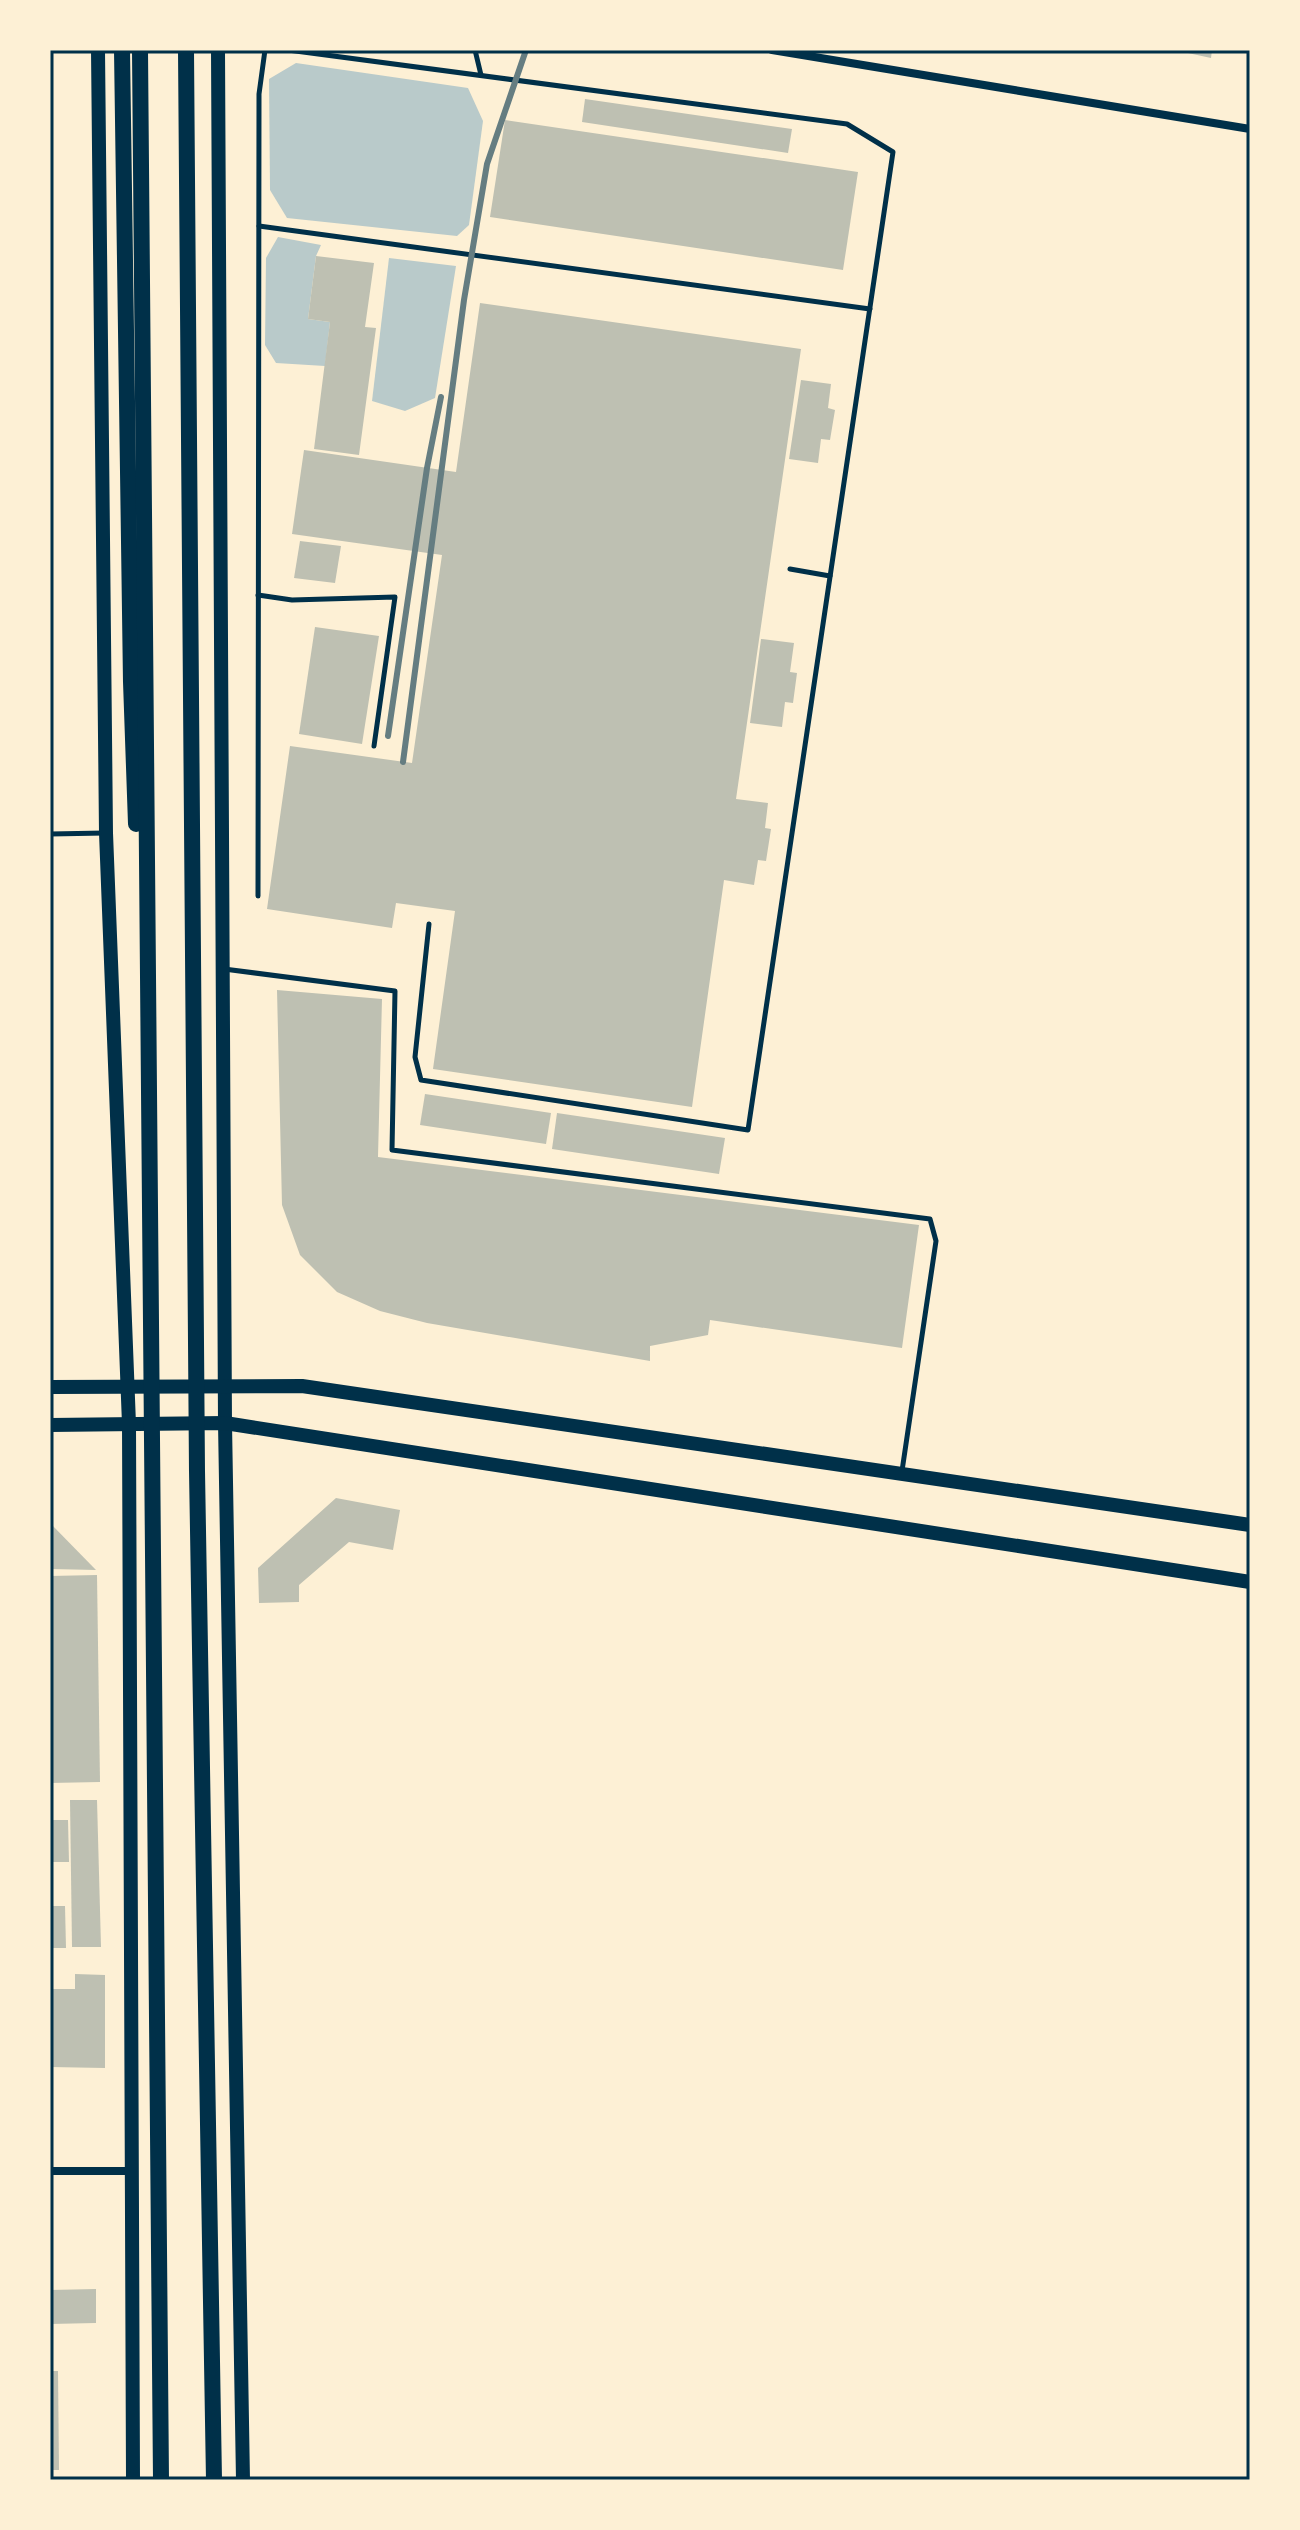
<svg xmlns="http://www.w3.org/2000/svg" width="1300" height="2530" font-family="'Alegreya Sans',sans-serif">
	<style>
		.green { fill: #b9caca }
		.building { fill: #bec0b2 }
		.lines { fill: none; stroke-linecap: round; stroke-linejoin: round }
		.service { stroke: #003049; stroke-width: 5 }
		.minor { stroke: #003049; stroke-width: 8 }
		.primary { stroke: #003049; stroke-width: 14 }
		.trunk { stroke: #003049; stroke-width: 16 }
		.rail { stroke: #657d81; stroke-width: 6 }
		.neatline { fill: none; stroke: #003049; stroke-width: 3 }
	</style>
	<rect width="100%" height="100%" fill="#fdf0d5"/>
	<g class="green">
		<path d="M296,63L468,88L483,121L469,225L457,236L287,218L270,190L269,79Z"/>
		<path d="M278,237L321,245L316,256L308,319L330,322L325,366L276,363L265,345L266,258Z"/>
		<path d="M389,258L456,266L435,398L405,411L372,401Z"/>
	</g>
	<g class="building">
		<path d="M1174,50H1212L1211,58Z"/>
		<path d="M585,99L792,129L788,153L582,122Z"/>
		<path d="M505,120L858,172L843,270L490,217Z"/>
		<path d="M316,256L374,263L365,327L376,328L359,455L314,449L330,322L308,319Z"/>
		<path d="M480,303L801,349L736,799L768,803L765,828L771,829L766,861L758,860L754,885L724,880L692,1107L433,1069L455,911L396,903L392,928L267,909L290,746L412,763L442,555L292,534L304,450L456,472Z"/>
		<path d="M801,380L831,384L828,408L835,410L830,440L821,439L818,463L789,459Z"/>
		<path d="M300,541L341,546L335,583L294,578Z"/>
		<path d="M315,627L379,636L362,744L299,734Z"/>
		<path d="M761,639L794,643L790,672L797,673L793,703L785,702L782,727L750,723Z"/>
		<path d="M277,990L382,999L378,1157L919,1225L902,1348L710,1320L708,1335L650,1346V1361L427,1323L380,1311L337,1292L300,1255L282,1205Z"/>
		<path d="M425,1094L551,1113L546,1144L420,1125Z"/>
		<path d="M557,1113L725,1138L719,1174L552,1149Z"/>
		<path d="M336,1498L400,1510L393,1550L349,1542L299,1585V1602L259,1603L258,1568Z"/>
		<path d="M50,1523L96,1570L51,1569Z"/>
		<path d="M97,1575L100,1782L50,1783V1576Z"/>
		<path d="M70,1800H97L101,1947H72Z"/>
		<path d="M50,1820H68L69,1862H50Z"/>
		<path d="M50,1906H65L66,1948H50Z"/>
		<path d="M75,1974L105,1975V2068L50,2067V1989H75Z"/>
		<path d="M96,2289V2323L50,2324V2290Z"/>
		<path d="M50,2371H58L59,2470H50Z"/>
	</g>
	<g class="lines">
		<g class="service">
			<path d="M288,50L847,124L893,152L748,1130L421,1080L415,1057L429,924"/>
			<path d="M475,50L481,75"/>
			<path d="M259,226L870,309"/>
			<path d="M790,569L830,576"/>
			<path d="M258,595L292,600L395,597L374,746"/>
			<path d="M50,834L105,833"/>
			<path d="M258,896L259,94L265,50"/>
			<path d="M224,969L395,991L392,1150L930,1219L936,1241L902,1471"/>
		</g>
		<g class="minor">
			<path d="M772,50L1250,129"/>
			<path d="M50,2171H132"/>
		</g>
		<g class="primary">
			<path d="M98,50L106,833L129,1424L133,2480"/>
			<path d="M218,50L225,1423L243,2480"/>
			<path d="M50,1387L302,1386L1250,1525"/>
			<path d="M50,1425L225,1423L1250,1582"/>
		</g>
		<g class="trunk">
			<path d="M122,50L131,682L136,824"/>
			<path d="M140,50L161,2480"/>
			<path d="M186,50L197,1471L214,2480"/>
		</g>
		<g class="rail">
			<path d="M388,736L427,468L441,397"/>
			<path d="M403,762L464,300L487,164L526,50"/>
		</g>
	</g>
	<rect width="1300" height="2530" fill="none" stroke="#fdf0d5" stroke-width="104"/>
	<rect x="52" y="52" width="1196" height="2426" class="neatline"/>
</svg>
